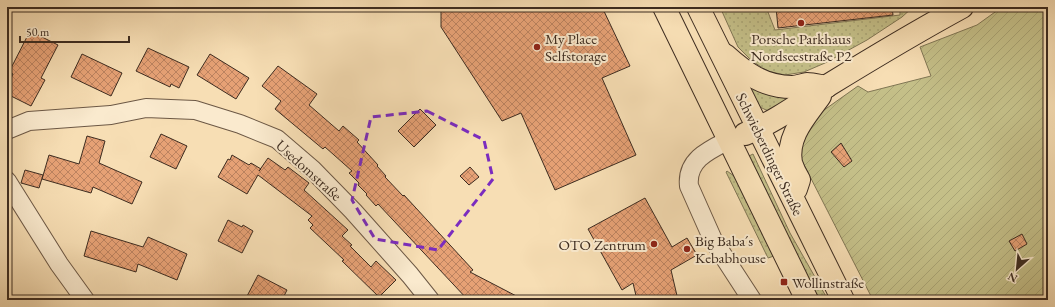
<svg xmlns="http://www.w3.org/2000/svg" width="1055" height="307" font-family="'EB Garamond',serif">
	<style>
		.grass { fill: url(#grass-dots); stroke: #807654 }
		.garden { fill: url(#garden-furrows); stroke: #807654 }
		.building { fill: url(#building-cross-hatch); stroke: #3d2c20 }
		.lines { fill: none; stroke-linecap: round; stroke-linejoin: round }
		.minor-casing { stroke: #6c5845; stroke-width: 20 }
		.major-casing { stroke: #3d2c20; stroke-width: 24 }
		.minor { stroke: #faeace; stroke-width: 18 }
		.major { stroke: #f7deb4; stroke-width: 22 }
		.marked { fill: none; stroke: #7b2cbf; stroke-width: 3; stroke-dasharray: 8 5; stroke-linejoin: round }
		.poi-dot { fill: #8f2418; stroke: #faeace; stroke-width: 1.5 }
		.labels { text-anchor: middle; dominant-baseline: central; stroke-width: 4; stroke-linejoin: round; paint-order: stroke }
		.poi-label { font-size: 15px; fill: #3d2c20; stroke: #faeace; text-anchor: start }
		.street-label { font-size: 15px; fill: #3d2c20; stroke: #faeace }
	</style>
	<defs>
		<pattern id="grass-dots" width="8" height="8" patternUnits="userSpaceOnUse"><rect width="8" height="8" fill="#c4bf88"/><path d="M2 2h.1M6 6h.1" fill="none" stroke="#a9a475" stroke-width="1.8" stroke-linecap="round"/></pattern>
		<pattern id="garden-furrows" width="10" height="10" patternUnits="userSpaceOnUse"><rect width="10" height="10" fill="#c4bf88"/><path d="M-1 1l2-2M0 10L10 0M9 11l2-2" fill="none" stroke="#a9a475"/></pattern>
		<pattern id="building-cross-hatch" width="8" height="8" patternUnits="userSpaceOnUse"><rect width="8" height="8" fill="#e6a175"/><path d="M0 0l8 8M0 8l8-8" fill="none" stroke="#bc8360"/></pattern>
	</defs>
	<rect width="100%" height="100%" fill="#f7deb4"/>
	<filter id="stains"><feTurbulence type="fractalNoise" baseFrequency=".005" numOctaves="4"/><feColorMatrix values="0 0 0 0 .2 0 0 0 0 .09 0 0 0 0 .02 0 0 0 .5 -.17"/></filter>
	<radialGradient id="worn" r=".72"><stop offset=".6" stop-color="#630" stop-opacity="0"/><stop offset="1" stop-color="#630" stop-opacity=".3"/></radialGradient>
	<g class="grass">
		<path d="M720,7H766L775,30L900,15V7H913L902,17L867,40L825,63L804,72L785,75L767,71L751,60L738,47Z"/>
		<path d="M746,83L798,94L768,111L758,106Z"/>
		<path d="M753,154L790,233L828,300H817L747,157Z"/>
		<path d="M727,171L734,176L741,186L774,256L768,258L726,172Z"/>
	</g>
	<path class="garden" d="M1002,7H1048V300H873L799,155L810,120L858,86L868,92L931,76L920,47L977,25Z"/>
	<g class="building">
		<path d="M441,7H602L630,66L602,78L636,155L555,190L521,113L502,121L441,27Z"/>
		<path d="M776,7H892L893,15L778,28Z"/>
		<path d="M30,31L58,45L41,78L45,80L31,106L7,94V86L13,74L9,72Z"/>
		<path d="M148,48L189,67L179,88L171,84L170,87L136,71Z"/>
		<path d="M82,54L122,73L111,96L71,77Z"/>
		<path d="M210,54L249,78L236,99L197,75Z"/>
		<path d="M278,66L317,94L309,105L339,131L343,126L359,140L357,142L378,165L377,166L386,176L385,177L403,196L404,195L473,270L470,272L524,300H468L378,204L376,206L366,195L367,194L358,185L359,183L349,173L352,171L325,147L323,149L275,109L281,101L262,86Z"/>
		<path d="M420,109L436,125L414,147L398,131Z"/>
		<path d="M161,134L187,146L176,169L150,157Z"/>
		<path d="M87,136L105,141L99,163L142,182L132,204L93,187L91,193L42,179L49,155L79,164Z"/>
		<path d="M841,143L852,161L844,167L831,152Z"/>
		<path d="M232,155L249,165L251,163L261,169L259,171L268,158L285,170L288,167L309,183L304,190L348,230L342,236L352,245L350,246L371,267L376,261L396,280L379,297L342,261L344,260L310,228L313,225L308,220L312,216L258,175L247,194L218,177L228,159L230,160Z"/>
		<path d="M470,167L479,177L469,185L460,176Z"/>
		<path d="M25,170L43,175L39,188L21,183Z"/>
		<path d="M645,198L672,247L687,238L697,255L671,270L678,300H637L633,283L622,290L588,229Z"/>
		<path d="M228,220L242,227L243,225L253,231L242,253L218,241Z"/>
		<path d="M91,231L143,247L148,237L187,254L177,280L138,264L136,272L84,256Z"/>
		<path d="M1022,234L1027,244L1015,251L1009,241Z"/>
		<path d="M258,275L287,290L282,300H245Z"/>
	</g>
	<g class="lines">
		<g class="minor-casing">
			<g id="minor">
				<path d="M7,130L29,121L111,115L146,108L195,110L240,124L277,139L312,169L353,211L410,275L430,300"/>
				<path d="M729,140C709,150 686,160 689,186L713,240L752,300"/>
				<path d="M7,181L59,264L85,300"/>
			</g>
		</g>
		<g class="major-casing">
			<g id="major">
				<path d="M664,7L807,300"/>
				<path d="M698,7L843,300"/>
				<path d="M725,55C745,73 764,87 792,87C797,87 802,85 807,84C813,84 820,86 826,87"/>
				<path d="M745,134C775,122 800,103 827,86C871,59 916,32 962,7"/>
				<path d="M796,189L799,180C796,175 793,169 791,163C786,136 806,116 820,96"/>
			</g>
		</g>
		<use href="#minor" class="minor"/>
		<use href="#major" class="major"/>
	</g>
	<path class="marked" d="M427,111L484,140L493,179L438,250L375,239L352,200L371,117Z"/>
	<g class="poi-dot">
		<circle cx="801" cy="23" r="4"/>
		<circle cx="537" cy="47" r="4"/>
		<circle cx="654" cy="244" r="4"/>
		<circle cx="687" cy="249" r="4"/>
		<rect x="780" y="278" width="8" height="8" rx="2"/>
	</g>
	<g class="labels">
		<g class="poi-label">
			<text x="545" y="38">My Place<tspan x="545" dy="17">Selfstorage</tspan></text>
			<text x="801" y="38" text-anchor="middle">Porsche Parkhaus<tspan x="801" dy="17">Nordseestraße P2</tspan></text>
			<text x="695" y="240">Big Baba´s<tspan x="695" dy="17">Kebabhouse</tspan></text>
			<text x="646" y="244" text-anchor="end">OTO Zentrum</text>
			<text x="792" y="282">Wollinstraße</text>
		</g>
		<g class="street-label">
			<text transform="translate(770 154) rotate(64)">Schwieberdinger Straße</text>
			<text transform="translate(309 170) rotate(42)">Usedomstraße</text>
		</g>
	</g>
	<rect width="1055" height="307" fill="none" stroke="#f7deb4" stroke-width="24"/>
	<rect x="8" y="8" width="1039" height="291" fill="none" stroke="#3d2c20" stroke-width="2"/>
	<rect x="12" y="12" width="1031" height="283" fill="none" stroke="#3d2c20"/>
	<g transform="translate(1017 269) rotate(207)" stroke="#faeace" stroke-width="3" paint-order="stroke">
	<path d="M0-3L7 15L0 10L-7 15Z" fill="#3d2c20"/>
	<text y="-6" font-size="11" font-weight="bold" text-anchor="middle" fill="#3d2c20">N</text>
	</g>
	<path d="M20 36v6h109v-6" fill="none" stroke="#3d2c20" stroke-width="2"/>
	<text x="26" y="36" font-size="12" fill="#3d2c20" stroke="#faeace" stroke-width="3" paint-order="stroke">50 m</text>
	<rect width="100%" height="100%" filter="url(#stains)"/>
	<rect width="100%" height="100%" fill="url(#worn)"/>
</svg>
